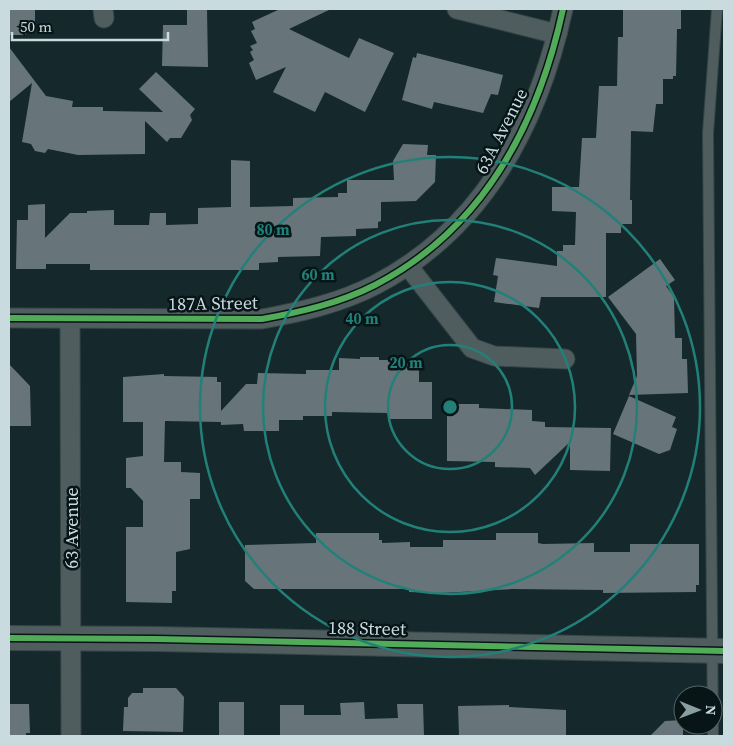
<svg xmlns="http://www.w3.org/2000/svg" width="733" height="745" font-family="'Source Serif 4',serif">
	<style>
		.building { fill: #67757a }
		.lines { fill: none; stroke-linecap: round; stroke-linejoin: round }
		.service-casing { stroke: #374548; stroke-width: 12 }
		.minor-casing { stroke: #374548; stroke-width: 21 }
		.tertiary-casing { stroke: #374548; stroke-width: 26 }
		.service { stroke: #505d5f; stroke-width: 10 }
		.minor { stroke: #505d5f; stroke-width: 19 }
		.tertiary { stroke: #505d5f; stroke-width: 24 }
		.cycleway-casing { stroke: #071517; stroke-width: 9 }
		.cycleway { stroke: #51ab58; stroke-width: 6 }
		.ring { fill: none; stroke: #228079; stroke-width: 2.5 }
		.labels { text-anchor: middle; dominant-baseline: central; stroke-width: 5; stroke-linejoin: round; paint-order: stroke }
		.street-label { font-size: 18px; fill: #c9dbdf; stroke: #071517 }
		.centre { fill: #228079; stroke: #071517; stroke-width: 2.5 }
		.ring-label { font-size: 15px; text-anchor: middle; font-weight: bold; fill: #228079; stroke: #071517; stroke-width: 5; stroke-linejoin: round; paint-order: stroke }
	</style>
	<rect width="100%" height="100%" fill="#15292c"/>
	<g class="building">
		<path d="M9,9H35V31H26V35H9Z"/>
		<path d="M187,9H207L208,67L162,66L163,25H187Z"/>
		<path d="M280,9H331L289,29L349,58L359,38L394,53L365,112L325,92L315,112L273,92L286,67L256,80L249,63L254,60L250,52L253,50L250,46L257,43L251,31L255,29L252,22Z"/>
		<path d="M623,9H681V29H677L676,76H673V79H663V104H656L653,132L631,131L630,200H632V224H621V233H606V297H541L539,308L494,302L498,276L493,275L496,258L557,266V251H563V245H575L576,212L552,211V187H579L582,138H596L599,86H617L618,37H623Z"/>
		<path d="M9,47L46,96L73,101L72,107H103V111L163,112L139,89L156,72L195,109L190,115L192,120L181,138H170L167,142L145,121V154L78,155L48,149L45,153L35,151L31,144L22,142L32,83L9,102Z"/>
		<path d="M417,53L503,75L498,95L491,94L483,113L434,102L432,109L402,100L413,57L416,58Z"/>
		<path d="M403,144L428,145L427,155H436L435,182L416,201L381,202V221L378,222V228L356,229V236L321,237L320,256L278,257V262L259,263V270H90V264H46V269H16L17,220H28V205L45,204V238L70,213H87V211L114,210V225H149L150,213H166V225L198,224V208L231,207V160L250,161V207L293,206V198L338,197V193H347V180H394L393,161Z"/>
		<path d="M660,259L675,280L666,286L674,297L675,338H682V359H687L688,393L629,395L637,376L636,334L608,297Z"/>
		<path d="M360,357H379V360H419V382H432V419H388V413L332,412V416H303V420H279V431H244L243,424L221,425V422L165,421L164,462H181V472L200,473V499H190V549L176,552V591H172V603L126,602V527H143V501L131,488H126V458L143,456V422H123V377L164,374V376L217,377V382H221V411L246,384H257L258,373L306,374V370H339V358L360,359Z"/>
		<path d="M9,364L30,386L31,426H9Z"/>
		<path d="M629,396L676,417L672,427L677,429L670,450L659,454L613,434Z"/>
		<path d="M447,404H479V408L532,410V421L545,422V427L611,428L610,471L570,470V442L535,475L530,468L495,467V462L447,461Z"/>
		<path d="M316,533H379V540H382V543L410,542V547H443V540H496V533H538V543L543,544L594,543V552H630V544H699V585H696V592L603,593V590L513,589L441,593L409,592V589H254L245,581V545L316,543Z"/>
		<path d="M143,688H176L184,697L183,732L123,731L124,707H128V698L132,693H143Z"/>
		<rect x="219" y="702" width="25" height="34"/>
		<path d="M364,702L365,719L398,718L397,704H423L424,736H280V705H304V715H341L340,703Z"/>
		<path d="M9,704H29L30,733H26V736H9Z"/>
		<path d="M509,705V707L566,710V736H459L458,706Z"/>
		<path d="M683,720V736H650L665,721Z"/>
	</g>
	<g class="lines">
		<g class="service-casing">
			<path id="service" d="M713,736L708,133L717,9"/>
		</g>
		<g class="minor-casing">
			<g id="minor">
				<path d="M103,9L104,18"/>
				<path d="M457,9L557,34"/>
				<path d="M408,266L472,348L494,356L565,359"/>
				<path d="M9,318L262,319C301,312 340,303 375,285C483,229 538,124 563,9"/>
				<path d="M70,320L71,736"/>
			</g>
		</g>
		<g class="tertiary-casing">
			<path id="tertiary" d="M9,638L156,639L724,651"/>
		</g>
		<use href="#service" class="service"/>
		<use href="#minor" class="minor"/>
		<use href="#tertiary" class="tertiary"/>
		<g class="cycleway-casing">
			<g id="cycleway">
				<path d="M9,318L262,319C301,312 340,303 375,285C483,229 538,124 563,9"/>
				<path d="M9,638L156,639L724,651"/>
			</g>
		</g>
		<use href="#cycleway" class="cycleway"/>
	</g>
	<g class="ring">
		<circle cx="450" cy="407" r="62"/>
		<circle cx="450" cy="407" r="125"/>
		<circle cx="450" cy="407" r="187"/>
		<circle cx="450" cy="407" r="250"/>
	</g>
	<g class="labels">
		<g class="street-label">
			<text transform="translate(501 131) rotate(-63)">63A Avenue</text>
			<text transform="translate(213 303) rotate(-1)">187A Street</text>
			<text transform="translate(71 528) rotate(-90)">63 Avenue</text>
			<text transform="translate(367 628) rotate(1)">188 Street</text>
		</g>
	</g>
	<circle cx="450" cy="407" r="8" class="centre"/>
	<g class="ring-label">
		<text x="273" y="235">80 m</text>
		<text x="318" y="280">60 m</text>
		<text x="362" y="324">40 m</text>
		<text x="406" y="368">20 m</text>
	</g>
	<rect width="733" height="745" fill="none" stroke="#c9dbdf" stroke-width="20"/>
	<g transform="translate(698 710) rotate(91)"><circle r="24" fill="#071517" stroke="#556467"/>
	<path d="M0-4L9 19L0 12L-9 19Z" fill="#8a9da0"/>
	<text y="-8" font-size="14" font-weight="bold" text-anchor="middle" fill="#c9dbdf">N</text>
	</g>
	<path d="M12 32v8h156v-8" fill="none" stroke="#c9dbdf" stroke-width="2.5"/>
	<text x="20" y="32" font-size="15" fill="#c9dbdf" stroke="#071517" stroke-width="4" paint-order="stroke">50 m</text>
</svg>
